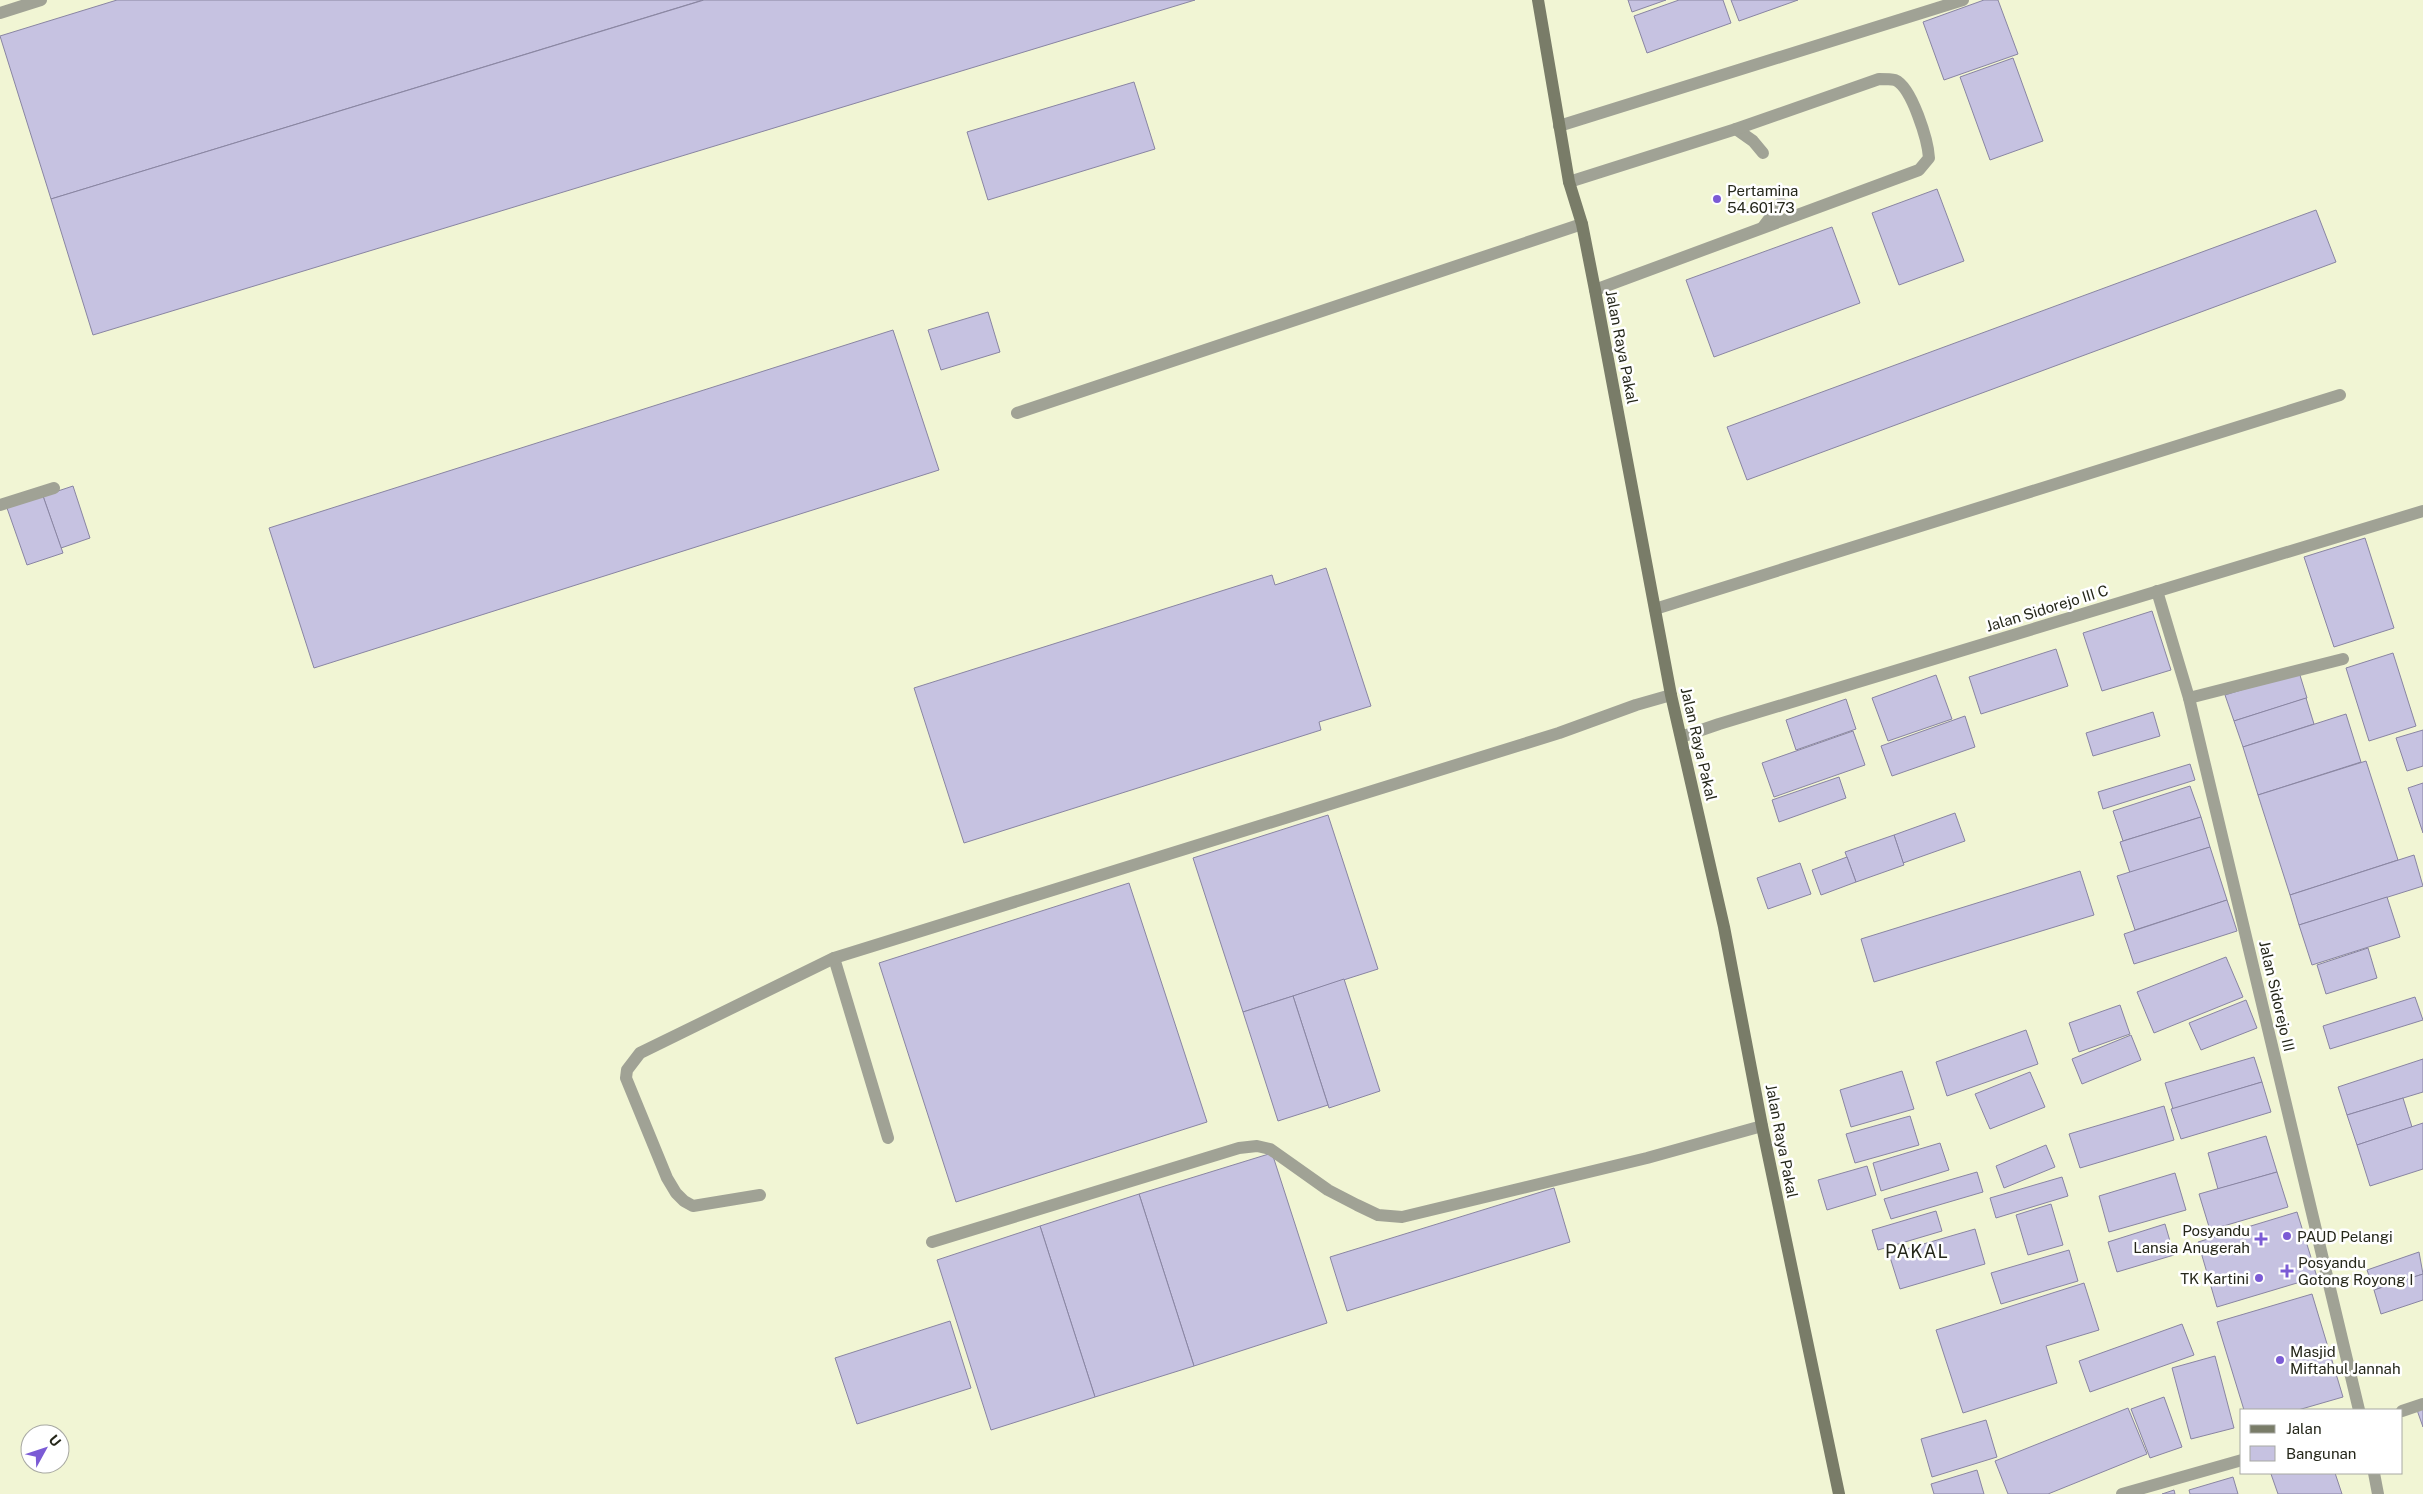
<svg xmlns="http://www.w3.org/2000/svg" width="2423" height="1494" font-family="'Public Sans',sans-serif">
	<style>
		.building { fill: #c6c2e1; stroke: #8985a2 }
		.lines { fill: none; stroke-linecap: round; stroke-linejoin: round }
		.service { stroke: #a0a295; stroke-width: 12 }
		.minor { stroke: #a0a295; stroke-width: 12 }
		.secondary { stroke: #797c68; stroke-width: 12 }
		.poi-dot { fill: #7b5bd5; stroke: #fff; stroke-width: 2 }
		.labels { text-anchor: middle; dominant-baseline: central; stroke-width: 5; stroke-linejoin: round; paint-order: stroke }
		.poi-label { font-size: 15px; fill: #25271a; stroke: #fff; text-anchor: start }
		.street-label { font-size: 15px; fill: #25271a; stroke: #fff }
		.quarter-label { font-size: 18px; letter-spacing: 1px; fill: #25271a; stroke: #fff }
	</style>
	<rect width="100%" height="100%" fill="#f1f5d4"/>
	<g class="building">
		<path d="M117,0H703L51,199L0,36Z"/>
		<path d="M704,0H1195L93,335L51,199Z"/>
		<path d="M1628,0H1666L1632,12Z"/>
		<path d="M1679,0H1723L1731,23L1647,53L1634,16Z"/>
		<path d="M1731,0H1798L1739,21Z"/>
		<path d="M1984,0H1998L2018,54L1944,80L1923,22Z"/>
		<path d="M2013,58L2043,141L1990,160L1960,77Z"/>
		<path d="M1134,82L1155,149L988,200L967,132Z"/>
		<path d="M1937,189L1964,261L1899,285L1872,213Z"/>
		<path d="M2316,210L2336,262L1747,480L1727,427Z"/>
		<path d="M1832,227L1860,303L1714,357L1686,280Z"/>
		<path d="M988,312L1000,352L941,370L928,330Z"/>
		<path d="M893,330L939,470L314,668L269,528Z"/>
		<path d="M73,486L90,538L61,548L43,496Z"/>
		<path d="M43,496L63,553L27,565L7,508Z"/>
		<path d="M2365,538L2394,628L2334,647L2304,557Z"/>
		<path d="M1326,568L1371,706L1319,722L1321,730L964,843L914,688L1272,575L1275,585Z"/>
		<path d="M2152,611L2171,670L2102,691L2083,633Z"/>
		<path d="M2056,649L2068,686L1981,714L1969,677Z"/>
		<path d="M2393,653L2416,726L2369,741L2346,668Z"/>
		<path d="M2299,672L2307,698L2234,721L2225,695Z"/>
		<path d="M1936,675L1952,719L1888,741L1872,698Z"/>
		<path d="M2306,698L2314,724L2243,747L2234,721Z"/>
		<path d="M1846,699L1856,729L1796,750L1786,720Z"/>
		<path d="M2153,712L2160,736L2093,756L2086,733Z"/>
		<path d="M2346,714L2361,762L2258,795L2243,747Z"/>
		<path d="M1965,716L1975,747L1892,776L1881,746Z"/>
		<path d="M2423,730V766L2407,771L2396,738Z"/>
		<path d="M1853,731L1865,765L1774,797L1762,763Z"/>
		<path d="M2366,761L2398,860L2290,895L2258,795Z"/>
		<path d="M2190,764L2195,780L2103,809L2098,792Z"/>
		<path d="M1839,777L1846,798L1779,822L1772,800Z"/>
		<path d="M2423,783V833L2408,788Z"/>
		<path d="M2190,786L2201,817L2123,841L2113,811Z"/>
		<path d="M1955,813L1965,841L1903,863L1894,835Z"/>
		<path d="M1328,815L1378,969L1243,1012L1193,858Z"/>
		<path d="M2201,817L2210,847L2130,873L2120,842Z"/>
		<path d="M1894,835L1904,865L1856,882L1845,852Z"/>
		<path d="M2210,847L2227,900L2135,930L2117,876Z"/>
		<path d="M2414,855L2423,886L2299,925L2290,895Z"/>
		<path d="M1847,857L1856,882L1821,895L1812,870Z"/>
		<path d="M1800,863L1811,894L1768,909L1757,878Z"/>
		<path d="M2080,871L2094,915L1874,982L1861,939Z"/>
		<path d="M1129,883L1207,1122L956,1202L879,963Z"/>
		<path d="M2387,897L2400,937L2312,965L2299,925Z"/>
		<path d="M2227,900L2237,931L2134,964L2124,934Z"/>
		<path d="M2368,948L2377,978L2326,994L2317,965Z"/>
		<path d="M2226,957L2243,997L2154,1033L2137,992Z"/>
		<path d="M1344,979L1380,1091L1329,1108L1293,996Z"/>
		<path d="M1293,996L1328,1105L1278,1121L1243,1012Z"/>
		<path d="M2415,997L2423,1020L2330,1049L2323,1026Z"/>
		<path d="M2246,1000L2257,1028L2201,1050L2189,1023Z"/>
		<path d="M2120,1005L2130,1034L2079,1052L2069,1023Z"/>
		<path d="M2026,1030L2038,1064L1947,1096L1936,1062Z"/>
		<path d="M2131,1035L2141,1060L2082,1084L2072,1059Z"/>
		<path d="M2254,1057L2262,1082L2173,1109L2165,1083Z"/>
		<path d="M2423,1059V1092L2347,1115L2338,1087Z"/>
		<path d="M1902,1071L1914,1109L1851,1127L1840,1090Z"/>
		<path d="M2030,1072L2045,1107L1990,1129L1975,1094Z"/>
		<path d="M2262,1082L2271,1112L2181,1139L2171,1109Z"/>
		<path d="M2403,1098L2412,1127L2357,1145L2347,1115Z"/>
		<path d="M2164,1106L2174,1140L2080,1168L2069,1134Z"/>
		<path d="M1910,1116L1919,1145L1855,1163L1846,1134Z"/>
		<path d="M2423,1123V1169L2370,1186L2357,1145Z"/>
		<path d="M2266,1136L2277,1172L2218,1189L2208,1153Z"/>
		<path d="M1940,1143L1949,1170L1881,1191L1873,1163Z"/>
		<path d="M2046,1145L2055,1167L2004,1188L1996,1166Z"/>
		<path d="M1272,1153L1327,1323L1194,1366L1139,1194Z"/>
		<path d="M1867,1166L1876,1195L1827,1210L1818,1180Z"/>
		<path d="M1977,1172L1983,1192L1891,1219L1884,1199Z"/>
		<path d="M2277,1172L2288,1207L2210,1230L2199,1194Z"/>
		<path d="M2175,1173L2186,1210L2109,1232L2099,1196Z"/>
		<path d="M2062,1177L2068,1196L1996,1218L1990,1198Z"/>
		<path d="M1554,1188L1570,1242L1347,1311L1330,1257Z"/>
		<path d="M1139,1194L1194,1366L1095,1397L1040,1226Z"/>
		<path d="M2051,1204L2063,1245L2028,1255L2016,1215Z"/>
		<path d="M1936,1211L1942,1231L1878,1250L1872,1230Z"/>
		<path d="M2297,1212L2317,1277L2217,1307L2198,1242Z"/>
		<path d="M2165,1224L2174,1255L2117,1272L2108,1242Z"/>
		<path d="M1040,1226L1095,1397L991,1430L937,1260Z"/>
		<path d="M1975,1229L1985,1264L1900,1289L1889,1254Z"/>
		<path d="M2069,1250L2078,1281L2001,1304L1991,1273Z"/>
		<path d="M2419,1252L2423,1274L2374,1290L2367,1270Z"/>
		<path d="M2423,1274V1300L2381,1314L2374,1290Z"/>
		<path d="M2084,1283L2099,1330L2046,1346L2057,1383L1963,1413L1936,1330Z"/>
		<path d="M2312,1294L2343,1397L2298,1410H2244L2217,1322Z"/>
		<path d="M950,1321L971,1388L857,1424L835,1358Z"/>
		<path d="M2182,1324L2194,1355L2090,1392L2079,1361Z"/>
		<path d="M2215,1356L2234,1428L2191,1439L2172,1368Z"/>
		<path d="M2164,1397L2182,1447L2150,1458L2131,1409Z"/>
		<path d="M2128,1408L2147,1454L2048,1494H2008L1995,1461Z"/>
		<path d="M2423,1408V1427L2417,1410Z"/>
		<path d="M1986,1420L1997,1457L1932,1477L1921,1439Z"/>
		<path d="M1977,1470L1984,1494H1934L1931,1484Z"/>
		<path d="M2274,1473H2335L2342,1494H2278L2271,1474Z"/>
		<path d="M2233,1477L2238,1494H2190L2189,1490Z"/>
		<path d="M2174,1490L2175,1494H2162Z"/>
	</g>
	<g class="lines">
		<g class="service">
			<path d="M1559,126L1963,0"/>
			<path d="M1736,129L1753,141L1763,153"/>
			<path d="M1569,182L1736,129L1879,79C1884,79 1891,79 1895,80C1912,87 1928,141 1929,158L1919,170L1595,290"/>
			<path d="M1763,227L1781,203"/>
			<path d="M1017,413L1582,224"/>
			<path d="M1655,609L2340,395"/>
			<path d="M834,958L888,1138"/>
			<path d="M760,1195L693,1206L684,1201L676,1193L667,1178L626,1078L627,1070L640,1053L834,958L1559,733L1636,705L1671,695"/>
			<path d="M932,1242L1239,1148L1257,1146L1270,1149L1328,1190L1357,1205L1378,1215L1402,1217L1647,1158L1762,1126"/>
		</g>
		<g class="minor">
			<path d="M0,13L41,0"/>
			<path d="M0,505L54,488"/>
			<path d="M2157,591L2189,698L2359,1410"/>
			<path d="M2189,698L2343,659"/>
			<path d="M1681,737L1719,724L2423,511"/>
			<path d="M2402,1411L2423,1404"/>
			<path d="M2374,1473L2378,1494"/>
			<path d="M2122,1494L2242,1460"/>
		</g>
		<path class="secondary" d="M1538,0L1569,182L1582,224L1595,290L1671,695L1724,927L1762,1126L1839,1494"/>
	</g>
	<g class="poi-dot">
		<circle cx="1717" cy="199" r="5"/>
		<circle cx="2287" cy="1236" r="5"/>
		<path d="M2258.5 1231.5h5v5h5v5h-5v5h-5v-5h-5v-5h5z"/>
		<path d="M2284.5 1263.5h5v5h5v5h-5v5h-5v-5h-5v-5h5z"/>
		<circle cx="2259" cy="1278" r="5"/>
		<circle cx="2280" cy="1360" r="5"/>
	</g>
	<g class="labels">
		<g class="poi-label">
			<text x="1727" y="190">Pertamina<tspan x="1727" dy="17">54.601.73</tspan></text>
			<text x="2250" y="1230" text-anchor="end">Posyandu<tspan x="2250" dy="17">Lansia Anugerah</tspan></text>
			<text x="2297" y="1236">PAUD Pelangi</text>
			<text x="2298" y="1262">Posyandu<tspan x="2298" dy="17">Gotong Royong I</tspan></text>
			<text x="2249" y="1278" text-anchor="end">TK Kartini</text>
			<text x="2290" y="1351">Masjid<tspan x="2290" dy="17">Miftahul Jannah</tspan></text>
		</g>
		<g class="street-label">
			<text transform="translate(1622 347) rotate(79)">Jalan Raya Pakal</text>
			<text transform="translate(2047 608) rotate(-17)">Jalan Sidorejo III C</text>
			<text transform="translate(1699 744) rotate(77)">Jalan Raya Pakal</text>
			<text transform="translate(2277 996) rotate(77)">Jalan Sidorejo III</text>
			<text transform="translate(1782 1141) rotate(79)">Jalan Raya Pakal</text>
		</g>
		<g class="quarter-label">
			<text x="1917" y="1251">PAKAL</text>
		</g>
	</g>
	<rect x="2240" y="1409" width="162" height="65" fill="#ffffff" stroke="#a8a9a3"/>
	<rect x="2250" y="1425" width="25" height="8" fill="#797c68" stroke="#a8a9a3"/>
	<text x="2286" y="1434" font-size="15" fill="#25271a">Jalan</text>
	<rect x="2250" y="1446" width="25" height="15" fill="#c6c2e1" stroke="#a8a9a3"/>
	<text x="2286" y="1459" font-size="15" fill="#25271a">Bangunan</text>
	<g transform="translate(45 1449) rotate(50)"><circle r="24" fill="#ffffff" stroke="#a8a9a3"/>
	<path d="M0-4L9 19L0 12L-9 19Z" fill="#7b5bd5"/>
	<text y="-8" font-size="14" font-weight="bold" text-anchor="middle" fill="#25271a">U</text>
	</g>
</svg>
